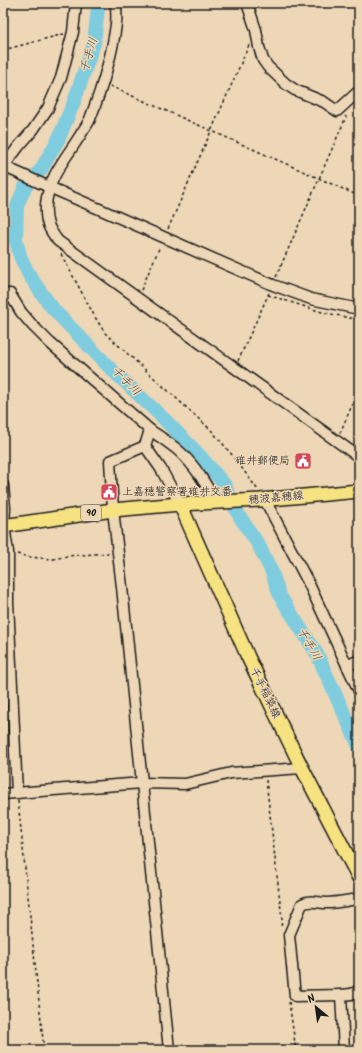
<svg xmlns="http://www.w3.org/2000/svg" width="362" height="1053" font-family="Kalam,'Klee One',sans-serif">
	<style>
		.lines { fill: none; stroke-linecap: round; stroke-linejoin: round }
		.river { stroke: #7fccde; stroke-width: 14 }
		.minor-casing { stroke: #1c1c1c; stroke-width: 13 }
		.major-casing { stroke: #1c1c1c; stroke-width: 16 }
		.path { stroke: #1c1c1c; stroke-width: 1.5; stroke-dasharray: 3 3; stroke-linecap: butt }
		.minor { stroke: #eed7b6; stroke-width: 10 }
		.major { stroke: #f7e281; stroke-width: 13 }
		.labels { text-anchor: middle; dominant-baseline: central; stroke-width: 3; stroke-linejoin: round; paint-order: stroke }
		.shield { fill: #eed7b6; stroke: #5b544a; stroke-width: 1 }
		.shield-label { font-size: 10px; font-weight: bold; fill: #1c1c1c }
		.poi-label { font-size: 11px; fill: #1c1c1c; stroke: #eed7b6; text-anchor: end }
		.street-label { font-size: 11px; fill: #1c1c1c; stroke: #eed7b6 }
		.water-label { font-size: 12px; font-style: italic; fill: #35484c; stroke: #eed7b6 }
	</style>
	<rect width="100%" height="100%" fill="#eed7b6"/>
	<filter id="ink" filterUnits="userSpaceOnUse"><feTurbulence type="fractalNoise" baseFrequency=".025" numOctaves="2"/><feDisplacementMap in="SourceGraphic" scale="8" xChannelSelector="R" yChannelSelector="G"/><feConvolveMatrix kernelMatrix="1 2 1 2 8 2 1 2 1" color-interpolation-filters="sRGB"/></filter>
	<g filter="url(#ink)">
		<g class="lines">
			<path class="river" d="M97,3L98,8L94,43L74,102L58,140L40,171L25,187L17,206L16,240L20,256L28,273L42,294L54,310L109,367L164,419L201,457L225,485L230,498L240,517L258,544L271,570L280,596L317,654L359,746"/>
			<g class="minor-casing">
				<g id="minor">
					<path d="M116,3C116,10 117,17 116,24C112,57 102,88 90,119C88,124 84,129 81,134C67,157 48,177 46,205C45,221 48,228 58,241L359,457"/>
					<path d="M247,3L256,30L259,47L263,60L268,67L286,84L295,90L324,102L337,111L359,91"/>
					<path d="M3,166L49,187L273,285L311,299L359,309"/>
					<path d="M4,166L19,146L33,130L48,108L61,78L73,32L76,3"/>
					<path d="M3,295L10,294L21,312L33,326L50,343L150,430L145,446L161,469L180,504"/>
					<path d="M150,430C160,437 171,444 180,452C196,467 206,484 216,503"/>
					<path d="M145,446L110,461L113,510L122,587L142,783L169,1050"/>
					<path d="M3,485L5,508L4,526L8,552V602L17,793"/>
					<path d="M265,500L308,582L359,691"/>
					<path d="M347,666L359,660"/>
					<path d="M3,794L142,783L185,784L231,773L302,768"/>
					<path d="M341,995L295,996L289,935L302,904C310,899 318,903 327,903C337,903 349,900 359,899"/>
					<path d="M344,1050L341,995L351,994L357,992L359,989"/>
				</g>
			</g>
			<g class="major-casing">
				<g id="major">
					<path d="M180,504L248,657L302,768L359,878"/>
					<path d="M3,526L113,510L180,504L260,500L359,491"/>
				</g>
			</g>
			<g class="path">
				<path d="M3,50L64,34"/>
				<path d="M110,86L359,196"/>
				<path d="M168,229L249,45"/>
				<path d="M61,254L95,317L105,333L212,431L233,456L258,490"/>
				<path d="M276,277L346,117L345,116"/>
				<path d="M141,290L160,246"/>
				<path d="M268,295L322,312L359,320"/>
				<path d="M238,361L269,293"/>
				<path d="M340,433L359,389"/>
				<path d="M17,554L29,557L54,559L67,556L109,553"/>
				<path d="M266,780L282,919L281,929"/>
				<path d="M18,801L44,1050"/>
				<path d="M289,1002L296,1050"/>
			</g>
			<use href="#minor" class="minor"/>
			<use href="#major" class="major"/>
		</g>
	</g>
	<defs>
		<g id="civic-square" transform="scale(0.9)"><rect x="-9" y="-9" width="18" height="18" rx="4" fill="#d1495b" stroke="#eed7b6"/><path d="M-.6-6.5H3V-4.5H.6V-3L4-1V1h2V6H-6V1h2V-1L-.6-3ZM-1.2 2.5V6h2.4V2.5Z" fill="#fff"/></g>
	</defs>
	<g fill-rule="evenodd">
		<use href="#civic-square" x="303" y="461"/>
		<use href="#civic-square" x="109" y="492"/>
	</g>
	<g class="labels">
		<rect class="shield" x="81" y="505" width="20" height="16" rx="3"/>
		<g class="shield-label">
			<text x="91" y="513">90</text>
		</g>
		<g class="poi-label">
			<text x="290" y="461">碓井郵便局</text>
			<text x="122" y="492" text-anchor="start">上嘉穂警察署碓井交番</text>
		</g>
		<g class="street-label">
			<text transform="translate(276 498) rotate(-5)">穂波嘉穂線</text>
			<text transform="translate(265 693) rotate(64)">千手稲築線</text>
		</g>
		<g class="water-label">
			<text transform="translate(89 55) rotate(-74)">千手川</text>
			<text transform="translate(126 381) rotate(45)">千手川</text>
			<text transform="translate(309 644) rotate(60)">千手川</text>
		</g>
	</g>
	<rect width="362" height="1053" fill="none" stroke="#eed7b6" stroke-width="16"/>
	<rect x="8" y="8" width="346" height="1037" fill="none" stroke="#1c1c1c" stroke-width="1.5" filter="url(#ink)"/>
	<g transform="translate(316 1007) rotate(331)" stroke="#eed7b6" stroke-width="3" paint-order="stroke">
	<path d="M0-3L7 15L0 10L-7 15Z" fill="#1c1c1c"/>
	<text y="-6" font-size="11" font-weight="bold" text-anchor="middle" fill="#1c1c1c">N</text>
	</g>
</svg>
